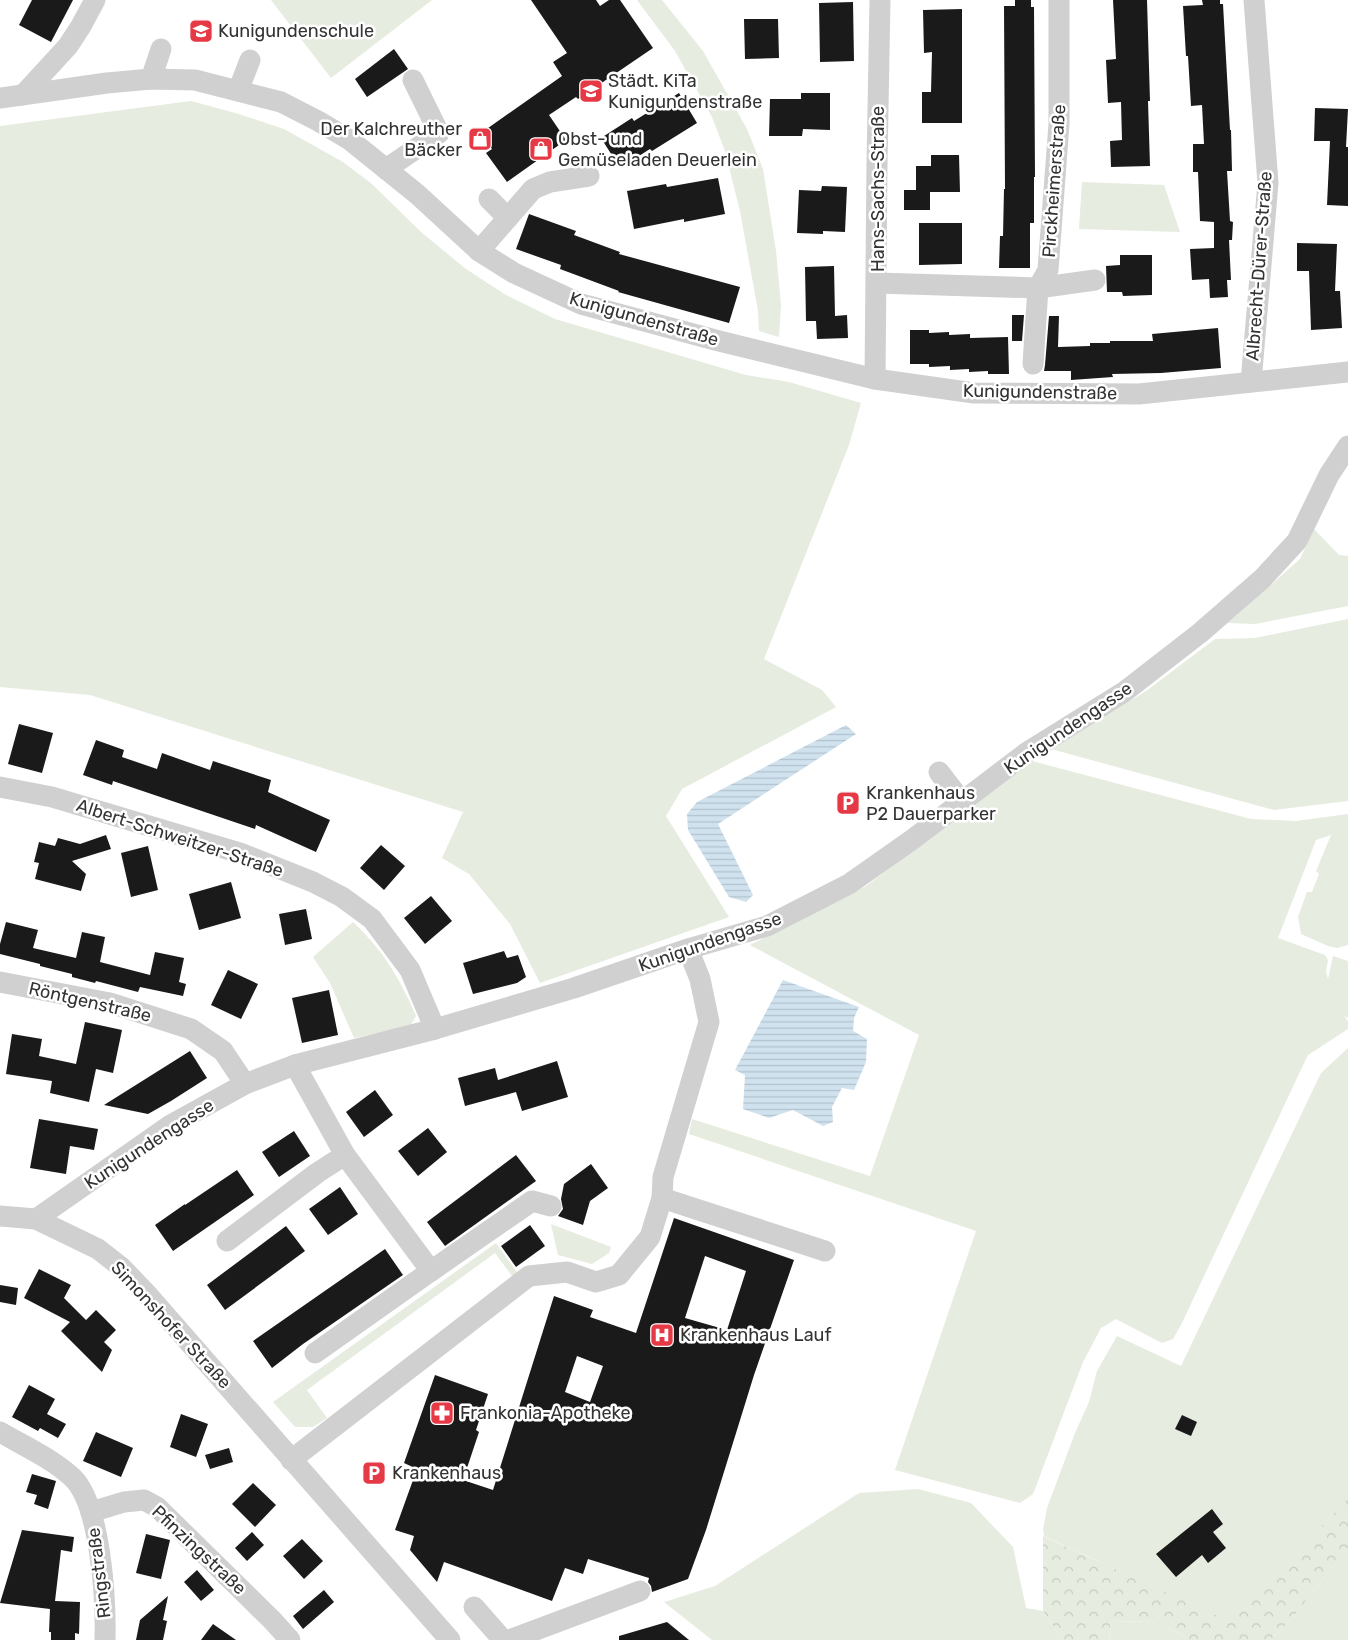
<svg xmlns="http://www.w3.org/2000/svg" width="1348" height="1640" font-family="Rubik,sans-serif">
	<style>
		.green { fill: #e6ecdf }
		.forest { fill: url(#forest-crowns) }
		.water { fill: url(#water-rules) }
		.building { fill: #1a1a1a; fill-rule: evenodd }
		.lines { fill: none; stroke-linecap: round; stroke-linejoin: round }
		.minor { stroke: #d0d0d0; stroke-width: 21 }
		.labels { text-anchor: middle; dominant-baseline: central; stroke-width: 5; stroke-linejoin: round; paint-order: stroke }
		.poi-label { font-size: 18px; fill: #333; stroke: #fff; text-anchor: start }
		.street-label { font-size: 18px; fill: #333; stroke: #fff }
	</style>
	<defs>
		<pattern id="forest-crowns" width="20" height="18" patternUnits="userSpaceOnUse" patternTransform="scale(1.25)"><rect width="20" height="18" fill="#e6ecdf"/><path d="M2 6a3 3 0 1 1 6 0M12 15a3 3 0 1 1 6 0" fill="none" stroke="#c6cbc0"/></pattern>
		<pattern id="water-rules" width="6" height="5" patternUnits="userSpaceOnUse" patternTransform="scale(1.25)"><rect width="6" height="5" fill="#cfe2ee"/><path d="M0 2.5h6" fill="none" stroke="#b2c2cd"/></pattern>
	</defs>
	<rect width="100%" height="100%" fill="#fff"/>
	<g class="green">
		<path d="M271,0H432L331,78Z"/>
		<path d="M637,0H662L703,51L747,129L763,169L776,251L781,305L779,337L759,331L758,311L740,211L725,151L712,117L675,51Z"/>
		<path d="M191,101L239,114L284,129L343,162L372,184L421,232L466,269L506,295L555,319L746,375L789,382L861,403L849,445L764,659L822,690L836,707L682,789L666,816L729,917L540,983L510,924L469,874L442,858L463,812L90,695L0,687V126Z"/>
		<path d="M1082,182L1164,185L1180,232L1079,229Z"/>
		<path d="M1314,529L1339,555L1348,556V606L1255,624L1228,623L1300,559Z"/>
		<path d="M1348,619V801L1274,810L1051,749L1146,691L1215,639L1255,638Z"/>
		<path d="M1032,761L1251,819L1296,821L1348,814V945L1337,948L1328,946L1301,934L1298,917L1307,892H1312L1319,874L1316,871L1331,835L1316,840L1278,938L1325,955L1328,960L1326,971L1328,979L1333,956L1348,961V1018L1344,1016L1348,1021V1029L1308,1055L1305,1061L1182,1323L1173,1339L1162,1343L1116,1319L1101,1328L1083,1362L1033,1494L1020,1503L895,1470L976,1231L689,1134L692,1119L870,1176L919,1035L750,945L866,886Z"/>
		<path d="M353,922C382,949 401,980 416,1016L410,1026L354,1038L330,983L313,957Z"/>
		<path d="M1348,1048V1498L1231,1623L1044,1536L1043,1530L1047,1508L1075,1433L1089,1402L1097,1371L1117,1336L1181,1366L1321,1073Z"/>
		<path d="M551,1224L611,1247L609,1253L592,1264L558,1255Z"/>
		<path d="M496,1243L519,1275L515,1280L495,1253L307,1390L327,1418L313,1427H295L273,1402Z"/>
		<path d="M918,1489L971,1503L1013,1547L1026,1608L1043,1611L1062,1640H712L664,1602L715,1586L859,1493Z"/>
		<path d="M1348,1548V1640H1270L1290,1621Z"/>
		<path d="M1111,1621L1154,1622L1189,1638V1640H1109Z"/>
	</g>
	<path class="forest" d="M1348,1498V1548L1290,1621L1270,1640H1189V1638L1154,1622L1111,1621L1109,1640H1062L1043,1611V1536L1231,1622Z"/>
	<g class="water">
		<path d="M846,725L856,734L718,824L753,895L746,902L729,897L688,830L687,814L697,802Z"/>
		<path d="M783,980L859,1007L854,1018L853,1031L867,1039L866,1062L854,1090L842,1088L832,1107L833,1122L823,1126L793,1110L769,1118L743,1109L745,1075L735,1070Z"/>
	</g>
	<g class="building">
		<path d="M32,0H73L51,42L19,25Z"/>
		<path d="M531,0H596L600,6L609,0H620L653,48L578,99L576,97L549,115L566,140L507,182L486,153L492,149L481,133L562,76L553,62L567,53Z"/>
		<path d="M1015,0H1031V7H1034L1035,177H1034V223H1030V268H999L1000,236H1003L1004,189H1005L1004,6H1015Z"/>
		<path d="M1113,0H1147L1150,101H1148L1150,166L1111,167L1110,141L1122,140L1121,102L1108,103L1106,60L1116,59Z"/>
		<path d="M1202,0H1220V4H1223L1230,130H1231L1232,171H1227L1230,221L1233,222L1232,240H1229L1231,280H1227L1228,297L1210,298L1209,279L1192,280L1190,249L1214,248V222L1200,221L1198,172H1193V144H1204L1202,105L1191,106L1188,56H1186L1183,6L1203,5Z"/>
		<path d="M853,2L854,61L820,62L819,3Z"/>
		<path d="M962,9V123H922V92H931L932,52L924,53L923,10Z"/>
		<path d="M744,19H778L779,58L745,59Z"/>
		<path d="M394,49L408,69L367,97L355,79Z"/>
		<path d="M679,93L697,123L652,151L650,149L620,168L601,138L632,118L634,121Z"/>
		<path d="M801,93H830V130L803,129L802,136H769L770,99H801Z"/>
		<path d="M1315,108L1348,109L1346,147H1348V206L1327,205L1330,141H1314Z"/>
		<path d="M931,155H959L960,192H930V210H904V190H916V166H931Z"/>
		<path d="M718,178L725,214L684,222V219L634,229L627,191L666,184L667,187Z"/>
		<path d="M822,186L847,187L845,232L823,231V234L797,233L799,190L821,191Z"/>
		<path d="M529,214L576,231L574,235L620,252L619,254L740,287L729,323L618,292L619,291L560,269L561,265L516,249Z"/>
		<path d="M919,223H962V264L919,265Z"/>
		<path d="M1297,243L1337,244L1335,291H1340L1342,328L1311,330L1309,271H1297Z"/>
		<path d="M1120,255H1152V295L1123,296L1122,292H1107L1106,266L1120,265Z"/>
		<path d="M834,266L835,316L847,315L848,338L817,339L816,321H806L805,267Z"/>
		<path d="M1012,315H1024L1022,341H1012Z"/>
		<path d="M1049,316H1059L1058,347L1090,346V343H1110V341H1153L1152,334L1218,328L1221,368L1161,373L1112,374L1113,377L1071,380V371H1044L1045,365Z"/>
		<path d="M910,330H929V333L949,332V335L970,334V338L1008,337L1009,374H988V371L969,372V369L950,370V366L929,367V364H910Z"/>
		<path d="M19,724L53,733L42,773L8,764Z"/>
		<path d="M96,740L124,750L122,757L157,769L162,753L210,770L213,761L271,780L268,792L330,820L316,852L256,825L255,829L113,781L112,785L83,775Z"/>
		<path d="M106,835L111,849L72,861L86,874L81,891L35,879L39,863L34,862L39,842L55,846L58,838L80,844Z"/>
		<path d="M381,845L405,866L384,890L360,868Z"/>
		<path d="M148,846L158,890L131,897L121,853Z"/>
		<path d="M231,882L241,918L199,930L189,894Z"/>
		<path d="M431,896L452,921L425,944L404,918Z"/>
		<path d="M306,909L312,939L285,945L279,914Z"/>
		<path d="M6,922L38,930L33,948L76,958L82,932L105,937L100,962L150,975L155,952L184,958L179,982L186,984L183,996L140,987L138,992L96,981L95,983L72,977V974L40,966V964L0,954V944Z"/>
		<path d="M504,951L507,958L518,955L526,977L517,983L473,994L463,963Z"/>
		<path d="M228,970L258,984L241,1019L211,1005Z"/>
		<path d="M329,990L338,1035L302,1043L292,998Z"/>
		<path d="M85,1022L122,1030L113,1073L96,1069L89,1102L50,1093L52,1081L6,1074L12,1034L42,1039L39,1056L76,1064Z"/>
		<path d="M190,1051L207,1078L171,1101L148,1114L104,1105Z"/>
		<path d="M557,1061L568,1097L522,1111L516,1092L465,1106L458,1078L495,1068L498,1080Z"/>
		<path d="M375,1090L393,1115L364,1137L346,1112Z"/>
		<path d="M39,1119L98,1129L94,1150L70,1146L66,1174L30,1168Z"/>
		<path d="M428,1128L447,1152L418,1176L398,1151Z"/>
		<path d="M294,1131L310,1156L279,1177L262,1152Z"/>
		<path d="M516,1155L536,1181L445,1246L427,1222Z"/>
		<path d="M591,1164L608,1188L590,1201L583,1225L558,1216L563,1209L561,1199L564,1184Z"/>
		<path d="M237,1170L254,1195L173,1251L155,1225L185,1204V1205Z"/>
		<path d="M340,1187L358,1214L328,1235L309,1209Z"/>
		<path d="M674,1218L794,1260L754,1375L706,1530L688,1579L652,1592L651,1586L648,1582L649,1578L588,1559L583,1574L565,1568L552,1601L444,1562L437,1582L410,1550L414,1536L395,1530L417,1469L404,1463L435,1375L488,1394L476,1430L479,1432L463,1480L493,1490L554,1296L593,1310L590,1317L636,1333ZM705,1256L746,1271L727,1330L685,1318ZM577,1356L603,1366L590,1402L565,1392Z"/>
		<path d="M530,1225L545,1246L516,1267L501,1246Z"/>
		<path d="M286,1226L305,1251L225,1310L207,1285Z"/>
		<path d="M385,1249L403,1275L303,1344L272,1368L253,1341Z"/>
		<path d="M39,1269L71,1285L64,1298L86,1320L96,1310L116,1330L104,1342L112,1350L102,1372L61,1331L70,1322L24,1298Z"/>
		<path d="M0,1285L18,1288L16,1305L0,1302Z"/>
		<path d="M29,1385L55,1399L47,1414L66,1424L58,1438L40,1428L38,1431L12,1417Z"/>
		<path d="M181,1414L208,1424L196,1457L170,1447Z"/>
		<path d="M1182,1415L1197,1422L1191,1436L1175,1429Z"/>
		<path d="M96,1432L133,1448L121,1477L83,1461Z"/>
		<path d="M229,1448L233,1462L210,1469L205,1455Z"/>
		<path d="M32,1474L56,1481L48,1509L34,1504L37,1495L26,1492Z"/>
		<path d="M253,1483L276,1505L255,1527L232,1504Z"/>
		<path d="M1212,1509L1223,1524L1213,1532L1226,1548L1208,1563L1202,1555L1176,1577L1156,1554Z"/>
		<path d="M22,1530L74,1537L72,1552L61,1550L55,1601L80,1602L79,1634L75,1633V1640H51V1632H49L50,1609L0,1603Z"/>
		<path d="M252,1532L264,1545L247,1561L235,1548Z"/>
		<path d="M146,1534L170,1540L161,1579L136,1573Z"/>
		<path d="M302,1539L323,1561L304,1579L283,1556Z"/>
		<path d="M197,1570L214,1590L201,1601L184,1582Z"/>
		<path d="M324,1590L334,1602L303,1629L293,1616Z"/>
		<path d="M168,1596L163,1620L167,1621L163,1640H136L140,1620Z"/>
		<path d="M667,1622L689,1640H619V1636Z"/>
		<path d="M213,1624L236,1640H201Z"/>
	</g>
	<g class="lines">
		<g class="minor">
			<path d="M151,79L161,49"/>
			<path d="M238,91L250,60"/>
			<path d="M23,95L68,46L81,26L95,0"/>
			<path d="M0,98L107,83L151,79L195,80L281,102L318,121L350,140L417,194L479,251L514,273L581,304L719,341L875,379L974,393L1139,394L1348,372"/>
			<path d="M386,169L439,133L413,80"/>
			<path d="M489,199L508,218"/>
			<path d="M479,251L533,189L550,182L589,176"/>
			<path d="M877,283L1038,288L1048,270L1059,124V0"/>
			<path d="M1033,364L1038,288L1095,280"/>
			<path d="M875,379L877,163L880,0"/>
			<path d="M1251,382L1268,183L1254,0"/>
			<path d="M939,772L963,803"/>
			<path d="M0,787L52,797L240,853L313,882L342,897L372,919L410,970L435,1029"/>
			<path d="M0,982L110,1003L191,1029L223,1051L245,1084"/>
			<path d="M295,1065L345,1155L431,1271L315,1353"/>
			<path d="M662,1198L825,1251"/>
			<path d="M0,1216L36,1219L98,1249L121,1267L146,1293L450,1640"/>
			<path d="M36,1219L169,1126L245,1084L295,1065L435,1029L574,988L688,949L767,926L849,884L913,839L1026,753L1124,692L1200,633L1262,579L1297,541L1329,475L1348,446"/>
			<path d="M227,1241L317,1173L345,1155"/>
			<path d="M431,1271L532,1201L551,1206"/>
			<path d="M0,1432C24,1446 51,1458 72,1477C101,1504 106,1601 105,1640"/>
			<path d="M291,1460L529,1276L567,1272L596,1282L619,1275L650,1237L662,1198L663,1177L709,1022L700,979L688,949"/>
			<path d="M91,1512L124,1502L144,1500L157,1507L273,1621L290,1640"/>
			<path d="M474,1607L503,1640"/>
			<path d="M509,1640L640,1591"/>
		</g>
	</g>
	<defs>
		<g id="school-square" transform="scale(1.25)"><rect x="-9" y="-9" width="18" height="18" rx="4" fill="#e63946" stroke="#fff"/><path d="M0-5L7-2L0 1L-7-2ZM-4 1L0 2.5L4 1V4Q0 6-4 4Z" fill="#fff"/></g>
		<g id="shop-square" transform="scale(1.25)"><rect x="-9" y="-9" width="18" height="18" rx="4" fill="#e63946" stroke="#fff"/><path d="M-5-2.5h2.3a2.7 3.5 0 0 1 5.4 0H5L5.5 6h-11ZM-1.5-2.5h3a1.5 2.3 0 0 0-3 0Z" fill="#fff"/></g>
		<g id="parking-square" transform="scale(1.25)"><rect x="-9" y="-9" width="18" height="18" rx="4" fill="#e63946" stroke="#fff"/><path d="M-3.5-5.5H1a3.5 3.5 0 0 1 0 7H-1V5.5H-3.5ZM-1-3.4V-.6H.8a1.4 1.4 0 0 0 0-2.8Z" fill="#fff"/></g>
		<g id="hospital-square" transform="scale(1.25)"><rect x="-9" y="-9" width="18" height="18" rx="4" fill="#e63946" stroke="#fff"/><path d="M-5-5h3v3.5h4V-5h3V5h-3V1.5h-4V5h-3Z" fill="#fff"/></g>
		<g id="pharmacy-square" transform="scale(1.25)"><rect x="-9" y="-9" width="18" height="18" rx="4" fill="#e63946" stroke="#fff"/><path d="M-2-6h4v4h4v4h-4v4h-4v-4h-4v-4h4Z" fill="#fff"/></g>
	</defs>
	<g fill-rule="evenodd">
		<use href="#school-square" x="201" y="31"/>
		<use href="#school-square" x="591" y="91"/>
		<use href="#shop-square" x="480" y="139"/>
		<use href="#shop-square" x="541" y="149"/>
		<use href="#parking-square" x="848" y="803"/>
		<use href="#hospital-square" x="662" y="1335"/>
		<use href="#pharmacy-square" x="442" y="1413"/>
		<use href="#parking-square" x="374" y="1473"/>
	</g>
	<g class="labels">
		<g class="poi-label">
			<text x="218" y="31">Kunigundenschule</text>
			<text x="608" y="81">Städt. KiTa<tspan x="608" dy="21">Kunigundenstraße</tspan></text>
			<text x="462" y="129" text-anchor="end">Der Kalchreuther<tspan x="462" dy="21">Bäcker</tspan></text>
			<text x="558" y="139">Obst- und<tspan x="558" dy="21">Gemüseladen Deuerlein</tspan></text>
			<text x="866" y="793">Krankenhaus<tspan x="866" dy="21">P2 Dauerparker</tspan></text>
			<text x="680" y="1335">Krankenhaus Lauf</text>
			<text x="460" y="1413">Frankonia-Apotheke</text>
			<text x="392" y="1473">Krankenhaus</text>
		</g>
		<g class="street-label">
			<text transform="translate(1054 181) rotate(-86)">Pirckheimerstraße</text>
			<text transform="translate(878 189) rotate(-90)">Hans-Sachs-Straße</text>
			<text transform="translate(1259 266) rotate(-86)">Albrecht-Dürer-Straße</text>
			<text transform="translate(644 319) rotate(16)">Kunigundenstraße</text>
			<text transform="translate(1040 392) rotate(1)">Kunigundenstraße</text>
			<text transform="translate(1068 728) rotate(-34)">Kunigundengasse</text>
			<text transform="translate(180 838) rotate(18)">Albert-Schweitzer-Straße</text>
			<text transform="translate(710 942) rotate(-19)">Kunigundengasse</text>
			<text transform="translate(90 1002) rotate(13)">Röntgenstraße</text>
			<text transform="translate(149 1144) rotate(-33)">Kunigundengasse</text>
			<text transform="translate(171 1325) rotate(47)">Simonshofer Straße</text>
			<text transform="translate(199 1550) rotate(43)">Pfinzingstraße</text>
			<text transform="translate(99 1573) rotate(-97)">Ringstraße</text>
		</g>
	</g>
</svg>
